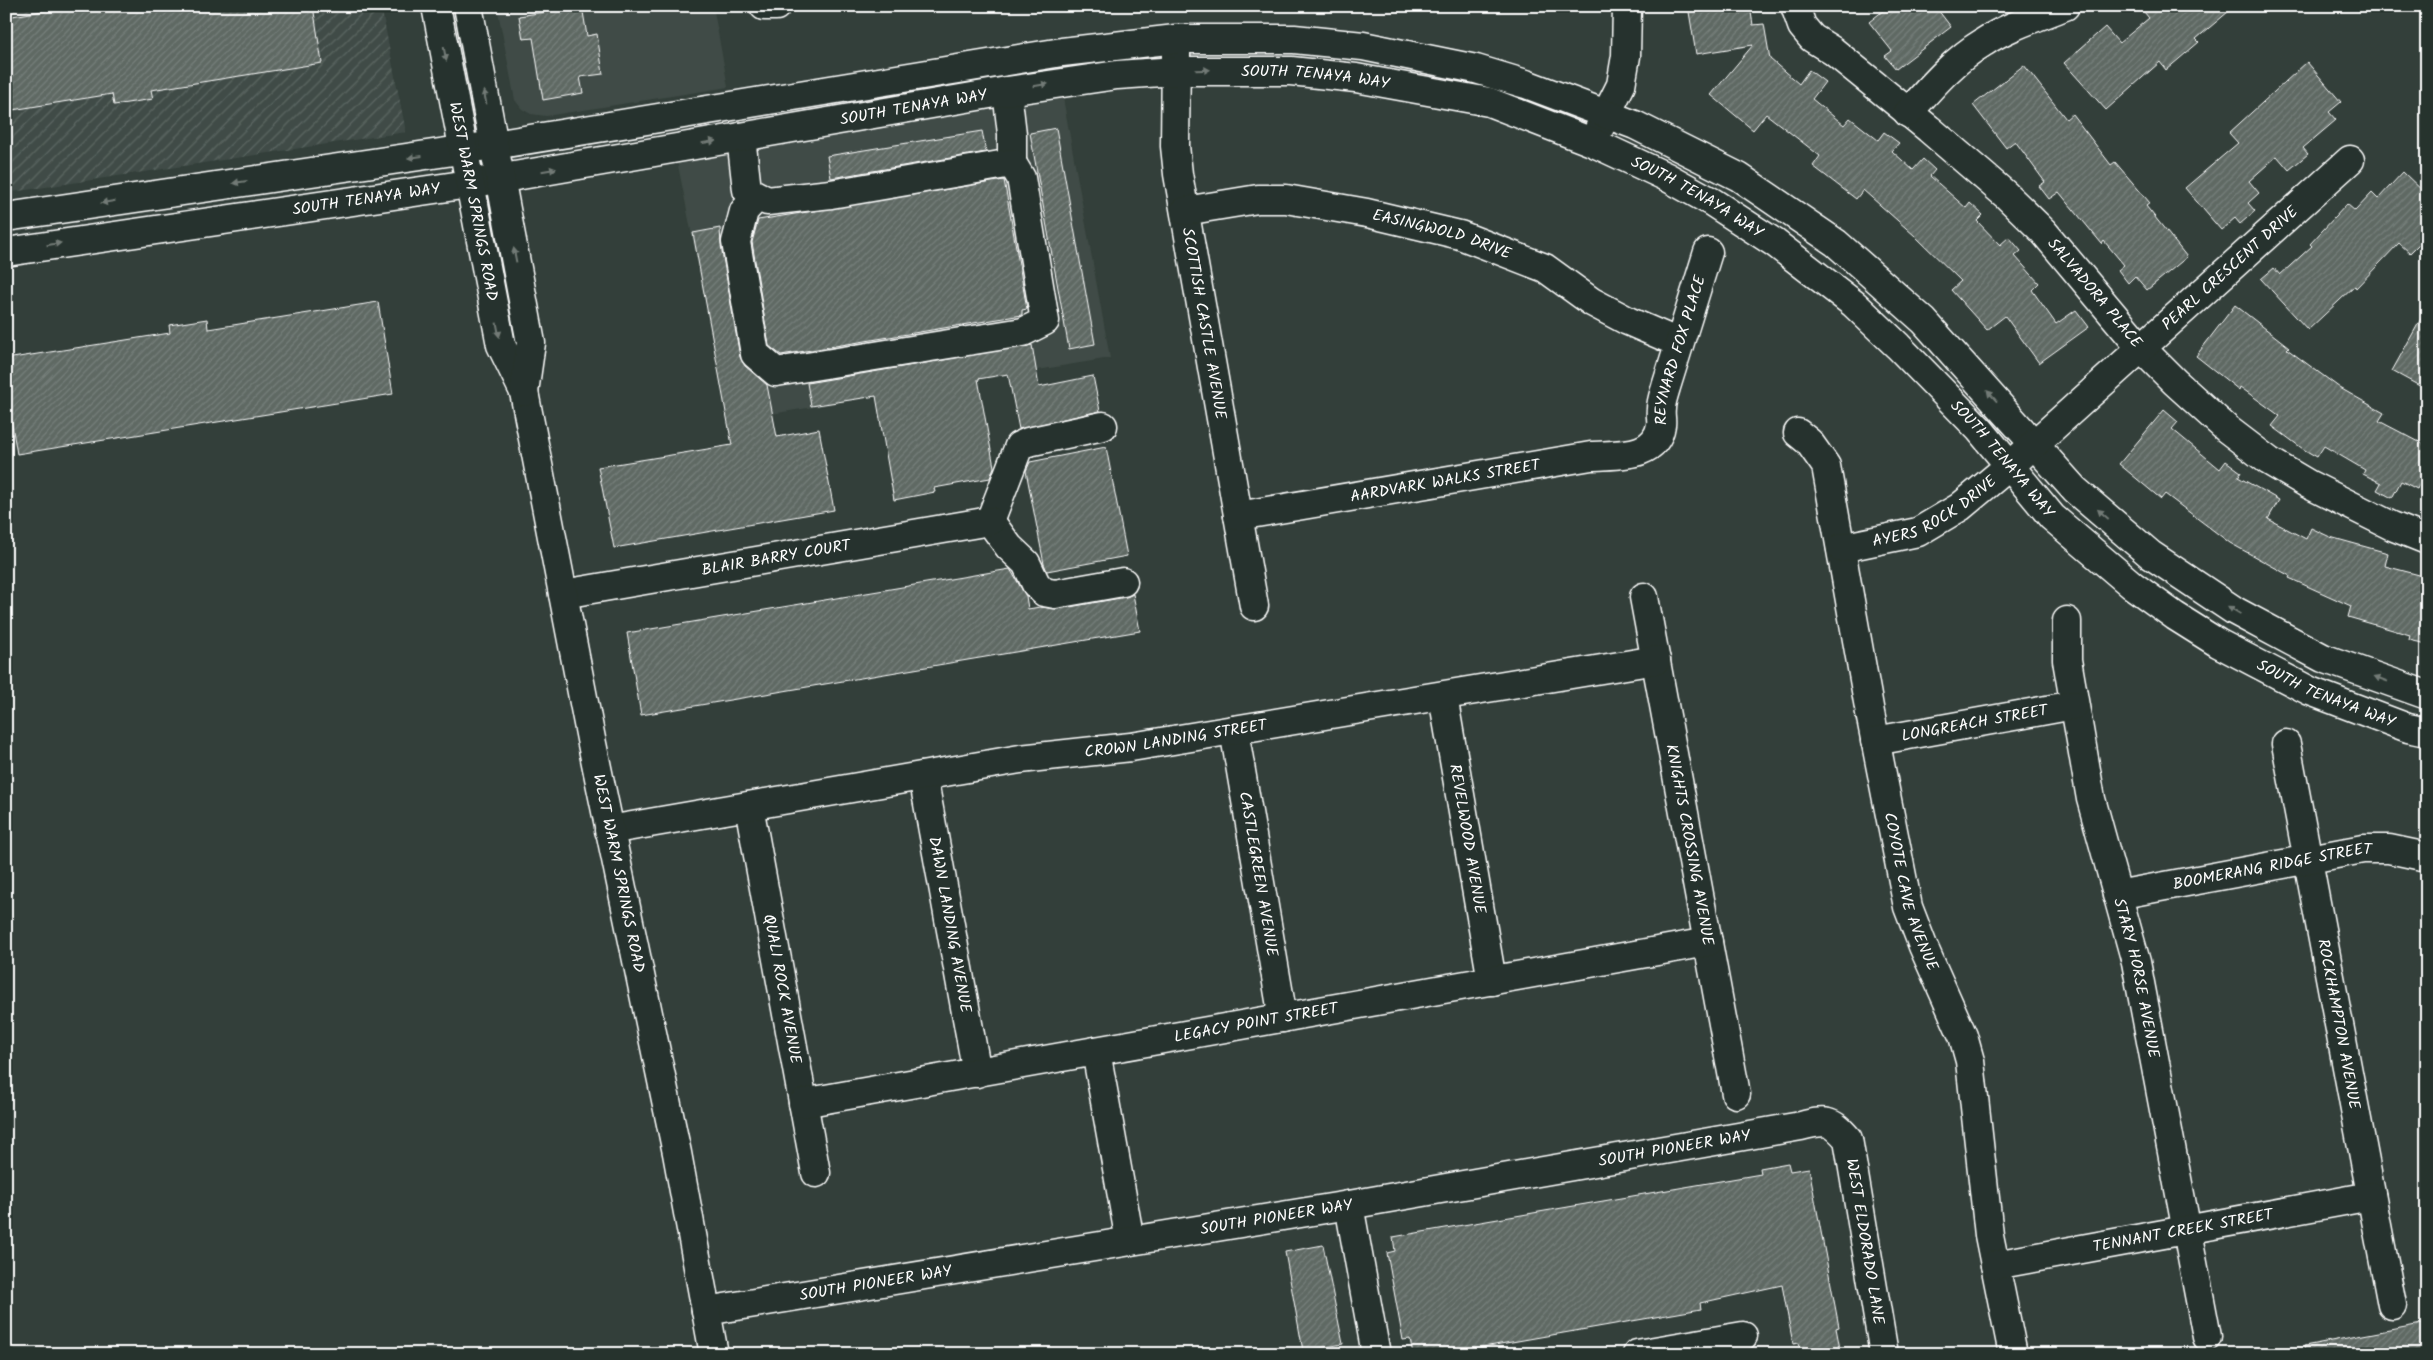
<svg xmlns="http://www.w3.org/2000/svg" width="2433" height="1360" font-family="Kalam,sans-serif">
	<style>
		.built { fill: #404c47 }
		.industrial { fill: url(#industrial-furrows) }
		.building { fill: url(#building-hatch); stroke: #fff }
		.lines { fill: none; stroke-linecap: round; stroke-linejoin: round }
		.minor-casing { stroke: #fff; stroke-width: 31 }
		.major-casing { stroke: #fff; stroke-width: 31 }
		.minor { stroke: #26332d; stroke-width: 28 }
		.major { stroke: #26332d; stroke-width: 28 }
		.oneway { fill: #727a76 }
		.labels { text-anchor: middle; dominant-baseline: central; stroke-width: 4.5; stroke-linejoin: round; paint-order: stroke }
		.street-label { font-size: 16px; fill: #fff; stroke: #26332d }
	</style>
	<defs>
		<pattern id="industrial-furrows" width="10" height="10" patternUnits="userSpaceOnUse" patternTransform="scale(1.25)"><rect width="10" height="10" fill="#404c47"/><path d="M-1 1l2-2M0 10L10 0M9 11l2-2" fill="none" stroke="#5d6763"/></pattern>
		<pattern id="building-hatch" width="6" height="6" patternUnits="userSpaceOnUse" patternTransform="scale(1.25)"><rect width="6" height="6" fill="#5f6964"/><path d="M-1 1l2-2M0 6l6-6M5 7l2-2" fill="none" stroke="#77807b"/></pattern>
	</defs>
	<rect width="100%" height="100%" fill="#333f3a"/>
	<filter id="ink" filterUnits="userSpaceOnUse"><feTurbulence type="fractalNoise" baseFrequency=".02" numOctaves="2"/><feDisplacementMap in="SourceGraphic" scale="10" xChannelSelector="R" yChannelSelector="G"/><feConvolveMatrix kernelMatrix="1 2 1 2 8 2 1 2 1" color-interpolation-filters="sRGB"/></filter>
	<g filter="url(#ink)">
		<g class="built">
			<path d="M497,6H713L728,87L546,116L531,114L522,109L515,100Z"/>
			<path d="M1063,98L1110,358L729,421L677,160Z"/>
		</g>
		<path class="industrial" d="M6,6H381L406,132L6,193Z"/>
		<g class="building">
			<path d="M74,6H313L322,63L151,90L153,99L114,105L112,94L6,111V17Z"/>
			<path d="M582,6L587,36L597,34L603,74L580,77L583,93L543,100L533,38L523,39L519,16Z"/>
			<path d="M1688,6H1750L1753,25L1764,24L1770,59L1799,84L1809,70L1825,82L1812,99L1844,125L1850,118L1878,140L1884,132L1899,143L1892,151L1913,170L1923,159L1935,170L1930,176L1966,208L1970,203L1983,215L1977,221L2000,245L2009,237L2021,251L2015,256L2039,283L2032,290L2056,324L2076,310L2089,327L2039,363L2005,316L1987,330L1951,290L1961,281L1915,236L1863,190L1856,199L1813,166L1820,156L1766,114L1753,130L1711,95L1753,45L1696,54Z"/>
			<path d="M1889,6H1935L1951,27L1896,69L1885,56L1892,51L1869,22Z"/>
			<path d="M2139,6H2235L2196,39L2199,42L2166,70L2160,62L2106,110L2064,63L2105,27L2119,43L2149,18Z"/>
			<path d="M2307,62L2341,102L2329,112L2336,120L2303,148L2308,154L2289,170L2277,156L2249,181L2259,193L2248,203L2255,211L2240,224L2235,218L2221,230L2185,188L2238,143L2229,133Z"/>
			<path d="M2024,65L2066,119L2072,114L2111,165L2115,162L2150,203L2146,206L2187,257L2147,290L2135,276L2128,283L2118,270L2124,265L2104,241L2102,244L2059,192L2049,199L2039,186L2045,182L2015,141L2006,148L1973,105Z"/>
			<path d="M1056,128L1095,344L1069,349L1030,133Z"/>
			<path d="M982,131L986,152L831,178L827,156Z"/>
			<path d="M2403,172L2427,195V236L2410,253L2399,243L2356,288L2355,286L2308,330L2261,279L2274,268L2280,275L2312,246L2310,244L2347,204L2355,211L2372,193L2378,199Z"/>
			<path d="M1004,180L1027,309L1022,310V315L781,355L769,346L752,242L758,220Z"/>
			<path d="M720,228L721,245L740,357L745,366L767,385L777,437L819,429L834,510L614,548L598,467L732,445L693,233Z"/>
			<path d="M378,302L393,394L17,454L6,391V359L170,333L169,325L207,319L208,329Z"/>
			<path d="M2235,305L2289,347L2287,349L2340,388L2384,413L2379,421L2427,446V470L2417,489L2401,481L2392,498L2377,490L2381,483L2363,474L2365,470L2324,446L2317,457L2303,449L2272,426L2280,416L2240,387L2239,390L2196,356Z"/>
			<path d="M2427,308V390L2392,371Z"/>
			<path d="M1032,345L1039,387L1093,376L1100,411L1019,429L1008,374L978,379L994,467L990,478L934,488L935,492L894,500L876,396L811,406L807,383Z"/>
			<path d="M2164,410L2178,422L2172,429L2220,469L2226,461L2241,472L2238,477L2279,500L2268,519L2306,539L2311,528L2330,537L2388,553L2385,566L2427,577V644L2409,640L2410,635L2348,617L2351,606L2289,578L2290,576L2230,543L2165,494L2161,499L2119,464Z"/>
			<path d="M1106,447L1127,556L1047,571L1044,564L1026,471L1030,462Z"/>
			<path d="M1010,569L1026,596L1028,609L1040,607L1058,609L1126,597L1133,594L1140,631L641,715L627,633Z"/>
			<path d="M1788,1163L1790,1171L1809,1168L1839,1327L1836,1328L1841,1354H1801L1799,1343L1793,1344L1782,1285L1700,1303L1701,1309L1443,1354H1413L1410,1339L1403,1340L1387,1253L1395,1251L1393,1237L1761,1174L1760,1168Z"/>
			<path d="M1323,1245L1343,1344L1303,1351L1285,1252Z"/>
			<path d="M2427,1323V1354H2305L2304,1346Z"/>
		</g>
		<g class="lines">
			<g class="minor-casing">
				<g id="minor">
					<path d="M764,6H776"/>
					<path id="s1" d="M1795,6L1802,26L1812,38L1833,51L1929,129L2006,195L2043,231L2141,348L2175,382L2227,429L2269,461L2308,484L2392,526L2427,540"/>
					<path id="s2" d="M1176,52L1175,146L1178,174L1254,606"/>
					<path d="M1007,91L1012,134V163"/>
					<path d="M1908,113C1931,87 1954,60 1984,42C2008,26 2038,17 2065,6"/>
					<path d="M1599,129L1621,85L1626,56L1627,6"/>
					<path d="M741,137L747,190L767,201L831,194L1012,163L1021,178L1045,321L1023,332L776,372L755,354L736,242L744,211L758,196"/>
					<path id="s3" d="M1185,211L1258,199H1286L1367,213L1460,235L1545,268L1592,302L1628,321L1679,343"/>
					<path d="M6,217L494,145L1062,52L1176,39H1294L1363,46L1476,69L1526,84L1635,125L1739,177L1836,243L1924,321L2075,490L2151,555L2235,611L2323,658L2427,695"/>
					<path id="s4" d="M6,252L469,184L1007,91L1117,75L1176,71H1291L1356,78L1489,102L1592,142L1667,177L1712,202L1775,243L1854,304L1898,346L1980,430L2052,517L2132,585L2175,616L2218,643L2310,691L2408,728L2427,732"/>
					<path id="s5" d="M1798,433L1809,442L1826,466L1870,713L1908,907L1923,946L1963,1036L1970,1061L1989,1235L2013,1354"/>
					<path id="s6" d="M1238,516L1591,456C1617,454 1656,459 1661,425C1662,420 1660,415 1661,409C1661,402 1664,394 1666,387L1708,252"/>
					<path d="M990,521L1009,547L1026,563L1036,584L1044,592L1055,594L1123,582"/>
					<path d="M990,521L1019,446L1028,442L1103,426"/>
					<path id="s7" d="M1841,548L1918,532L1960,507L2020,457L2350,160"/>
					<path id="s8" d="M563,594L990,521"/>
					<path id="s9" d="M1644,597L1736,1094"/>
					<path id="s10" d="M2067,621V660L2091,799L2136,962L2207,1337"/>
					<path id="s11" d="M1443,696L1492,981"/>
					<path id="s12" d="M1234,730L1283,1018"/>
					<path id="s13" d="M1875,741L2074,705"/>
					<path id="s14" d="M2286,744L2392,1305"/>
					<path id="s15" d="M923,776L977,1073"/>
					<path id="s16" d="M749,806L816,1173"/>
					<path id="s17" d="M609,830L1020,759L1131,747L1656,660"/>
					<path id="s18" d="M2117,895L2363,849H2389L2427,857"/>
					<path d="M1096,1051L1130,1241"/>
					<path id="s19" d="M803,1103L1708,942"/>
					<path d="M1349,1205L1376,1354"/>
					<path id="s20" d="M1995,1265L2371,1196"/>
					<path id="s21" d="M706,1311L1349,1205L1801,1126C1825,1120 1831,1119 1848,1139L1884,1354"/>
					<path d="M1637,1354L1743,1336"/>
				</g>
			</g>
			<g class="major-casing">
				<g id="major">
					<path id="s22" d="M436,6L501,345L524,392L591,739L677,1153L714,1354"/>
					<path d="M468,6L531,343L524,392"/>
				</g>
			</g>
			<use href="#minor" class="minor"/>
			<use href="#major" class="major"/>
		</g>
		<defs><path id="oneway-solid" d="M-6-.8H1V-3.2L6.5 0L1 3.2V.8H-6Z" transform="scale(1.25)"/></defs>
		<g class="oneway">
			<use href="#oneway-solid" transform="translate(445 54) rotate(79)"/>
			<use href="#oneway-solid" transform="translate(1203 70) rotate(-1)"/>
			<use href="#oneway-solid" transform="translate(1041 85) rotate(-9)"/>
			<use href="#oneway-solid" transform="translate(485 97) rotate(-101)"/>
			<use href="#oneway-solid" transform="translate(709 142) rotate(-10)"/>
			<use href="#oneway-solid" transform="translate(415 157) rotate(172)"/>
			<use href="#oneway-solid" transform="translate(549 170) rotate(-10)"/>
			<use href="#oneway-solid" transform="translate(240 182) rotate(172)"/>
			<use href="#oneway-solid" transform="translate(108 202) rotate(171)"/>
			<use href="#oneway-solid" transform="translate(54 244) rotate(-9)"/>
			<use href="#oneway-solid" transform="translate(515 255) rotate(-101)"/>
			<use href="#oneway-solid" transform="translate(498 330) rotate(79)"/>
			<use href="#oneway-solid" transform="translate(1992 396) rotate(-132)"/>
			<use href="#oneway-solid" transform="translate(2103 514) rotate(-139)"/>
			<use href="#oneway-solid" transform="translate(2234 610) rotate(-149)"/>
			<use href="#oneway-solid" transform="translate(2381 679) rotate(-159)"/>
		</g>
	</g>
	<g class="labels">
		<g class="street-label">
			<text stroke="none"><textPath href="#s4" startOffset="1324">SOUTH TENAYA WAY</textPath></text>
			<text stroke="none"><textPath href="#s4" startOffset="919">SOUTH TENAYA WAY</textPath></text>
			<text stroke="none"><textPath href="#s4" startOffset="1729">SOUTH TENAYA WAY</textPath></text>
			<text stroke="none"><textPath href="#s4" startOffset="364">SOUTH TENAYA WAY</textPath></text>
			<text stroke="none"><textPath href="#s22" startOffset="199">WEST WARM SPRINGS ROAD</textPath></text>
			<text stroke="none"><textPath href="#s3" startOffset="262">EASINGWOLD DRIVE</textPath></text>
			<text stroke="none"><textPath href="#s7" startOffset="488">PEARL CRESCENT DRIVE</textPath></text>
			<text stroke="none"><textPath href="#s1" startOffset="419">SALVADORA PLACE</textPath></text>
			<text stroke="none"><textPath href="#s2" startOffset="274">SCOTTISH CASTLE AVENUE</textPath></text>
			<text stroke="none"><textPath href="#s6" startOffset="520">REYNARD FOX PLACE</textPath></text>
			<text stroke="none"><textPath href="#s4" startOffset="2134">SOUTH TENAYA WAY</textPath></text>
			<text stroke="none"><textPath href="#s6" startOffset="210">AARDVARK WALKS STREET</textPath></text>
			<text stroke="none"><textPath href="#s7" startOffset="102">AYERS ROCK DRIVE</textPath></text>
			<text stroke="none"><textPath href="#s8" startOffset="216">BLAIR BARRY COURT</textPath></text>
			<text stroke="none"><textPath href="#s4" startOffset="2539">SOUTH TENAYA WAY</textPath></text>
			<text stroke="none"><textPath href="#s13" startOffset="101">LONGREACH STREET</textPath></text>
			<text stroke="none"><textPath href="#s17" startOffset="574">CROWN LANDING STREET</textPath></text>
			<text stroke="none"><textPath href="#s11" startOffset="145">REVELWOOD AVENUE</textPath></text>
			<text stroke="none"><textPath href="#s9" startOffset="252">KNIGHTS CROSSING AVENUE</textPath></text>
			<text stroke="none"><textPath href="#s18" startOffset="158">BOOMERANG RIDGE STREET</textPath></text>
			<text stroke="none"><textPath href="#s22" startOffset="888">WEST WARM SPRINGS ROAD</textPath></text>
			<text stroke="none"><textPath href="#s12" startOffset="146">CASTLEGREEN AVENUE</textPath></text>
			<text stroke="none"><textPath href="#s5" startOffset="478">COYOTE CAVE AVENUE</textPath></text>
			<text stroke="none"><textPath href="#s15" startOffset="151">DAWN LANDING AVENUE</textPath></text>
			<text stroke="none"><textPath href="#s10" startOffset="365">STARY HORSE AVENUE</textPath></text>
			<text stroke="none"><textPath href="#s16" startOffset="186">QUALI ROCK AVENUE</textPath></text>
			<text stroke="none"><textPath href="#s19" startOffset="460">LEGACY POINT STREET</textPath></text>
			<text stroke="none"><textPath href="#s14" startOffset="285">ROCKHAMPTON AVENUE</textPath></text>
			<text stroke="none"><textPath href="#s21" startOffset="982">SOUTH PIONEER WAY</textPath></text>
			<text stroke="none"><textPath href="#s21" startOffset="578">SOUTH PIONEER WAY</textPath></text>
			<text stroke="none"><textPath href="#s20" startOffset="191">TENNANT CREEK STREET</textPath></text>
			<text stroke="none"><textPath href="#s21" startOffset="1268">WEST ELDORADO LANE</textPath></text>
			<text stroke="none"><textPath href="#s21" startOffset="172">SOUTH PIONEER WAY</textPath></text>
		</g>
	</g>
	<rect width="2433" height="1360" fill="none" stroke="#26332d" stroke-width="25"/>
	<rect x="12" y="12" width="2408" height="1335" fill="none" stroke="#fff" stroke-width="2" filter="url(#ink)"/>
</svg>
